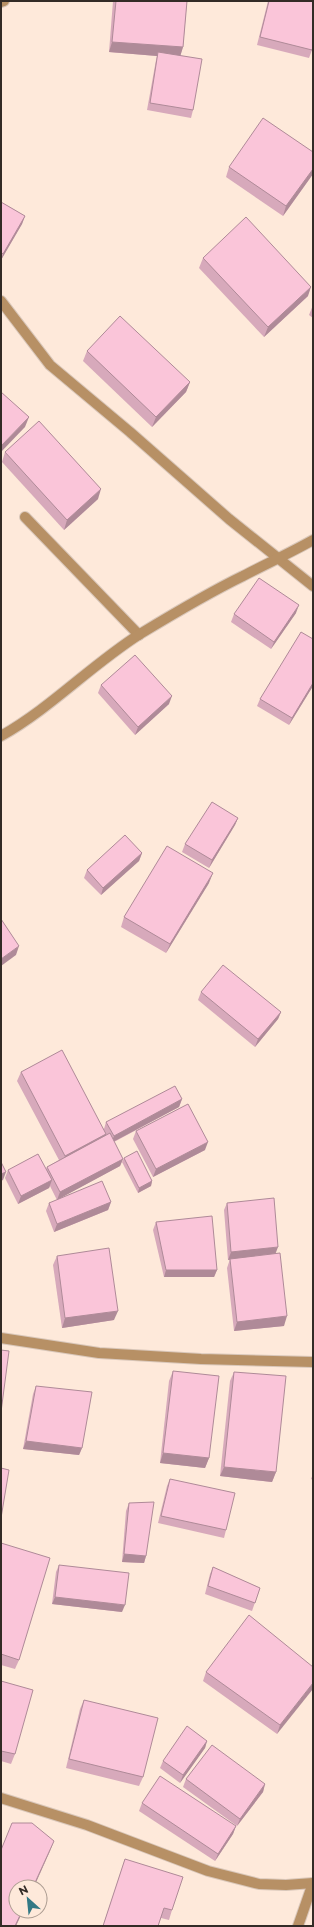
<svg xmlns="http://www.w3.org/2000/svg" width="314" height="1927" font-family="Montserrat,sans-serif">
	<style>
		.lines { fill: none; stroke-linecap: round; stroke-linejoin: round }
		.street-casing { stroke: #d9c7ba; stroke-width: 12 }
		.street { stroke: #b79065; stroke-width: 10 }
		.wall { fill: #d7a9bb }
		.shaded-wall { fill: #af8a98 }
		.building { fill: #fac5d9; stroke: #af8a98 }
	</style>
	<rect width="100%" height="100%" fill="#fee9da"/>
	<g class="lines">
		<g class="street-casing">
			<g id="street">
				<path d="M1,2L4,1"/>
				<path d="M1,301L50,365L130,432L229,519L313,586"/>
				<path d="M25,517L139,635"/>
				<path d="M1,736C51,708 91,665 140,634C173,614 208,593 243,576C266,564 290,553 313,540"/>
				<path d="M1,1338L99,1353L201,1359L313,1362"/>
				<path d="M1,1798L87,1825L208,1871L259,1884L286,1885L313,1883"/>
				<path d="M298,1926L313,1883"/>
			</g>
		</g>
		<use href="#street" class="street"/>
	</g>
	<g class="wall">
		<path d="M113,1H187L183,47L180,56L193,110L191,118L147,110L156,60L157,56L109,52Z"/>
		<path d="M268,1H313L312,50L309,58L257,45Z"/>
		<path d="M313,152V174L283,216L226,177L229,167Z"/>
		<path d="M1,202L25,216L22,224L1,260Z"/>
		<path d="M203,258L308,296L264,337L199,268Z"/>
		<path d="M313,305V318L309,315Z"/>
		<path d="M87,351L190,382L186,392L152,427L83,361Z"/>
		<path d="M5,452L98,499L64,530L2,462Z"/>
		<path d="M296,613L271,649L231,622L234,614Z"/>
		<path d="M101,685L169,704L135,735L98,693Z"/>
		<path d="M313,686L289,725L257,706L260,699Z"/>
		<path d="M238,818L235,825L209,868L182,852L185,844Z"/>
		<path d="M142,853L139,861L101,895L84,878L87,870Z"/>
		<path d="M209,883L166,953L121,927L124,917Z"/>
		<path d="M201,992L281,1012L278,1019L255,1047L198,1000Z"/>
		<path d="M21,1072L104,1129L106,1122L182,1099L179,1107L114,1142L123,1159L120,1166L62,1197L111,1202L108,1210L54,1232L46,1211L49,1203L57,1200L50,1186L49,1188L18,1204L5,1178L8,1170L46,1169L47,1167L59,1160L17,1081Z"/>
		<path d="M136,1131L205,1150L153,1177L133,1139Z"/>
		<path d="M124,1158L152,1181L151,1186L138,1193L122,1162Z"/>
		<path d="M227,1203L276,1254L284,1326L234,1331L227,1268L230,1259L228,1260L224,1210Z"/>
		<path d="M156,1222L217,1270L214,1277H164L153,1230Z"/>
		<path d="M57,1256L114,1320L62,1328L53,1265Z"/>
		<path d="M173,1371L209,1458L205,1468L160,1463L169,1381Z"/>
		<path d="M234,1372L276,1472L272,1482L220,1476L230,1381Z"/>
		<path d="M36,1386L82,1448L79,1455L23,1449L33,1394Z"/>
		<path d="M313,1474V1480L311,1479Z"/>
		<path d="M170,1479L226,1530L224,1538L158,1523L167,1486Z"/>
		<path d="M129,1503L146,1556L144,1563L122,1562L126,1511Z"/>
		<path d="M1,1543L19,1660L15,1669L1,1665Z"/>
		<path d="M59,1565L122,1612L52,1604L56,1572Z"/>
		<path d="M213,1567L260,1588L252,1611L205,1594L210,1574Z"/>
		<path d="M313,1667L277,1734L203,1681L206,1672Z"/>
		<path d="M1,1681L15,1754L11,1764L1,1761Z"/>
		<path d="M84,1700L143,1777L139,1786L66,1768L80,1709Z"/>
		<path d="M207,1741L205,1748L180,1783L160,1768L163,1761Z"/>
		<path d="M186,1779L265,1784L263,1792L237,1826L183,1787Z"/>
		<path d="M142,1803L236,1826L233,1834L215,1861L139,1811Z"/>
		<path d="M125,1859L172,1910L169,1920L161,1918L158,1926H103Z"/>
	</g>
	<g class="shaded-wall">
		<path d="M112,42L183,47L180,57L158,52L157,56L109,52Z"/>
		<path d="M313,169V174L283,216L286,206Z"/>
		<path d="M25,216L22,224L1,260L3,254Z"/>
		<path d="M311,287L308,296L264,337L268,327Z"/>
		<path d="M190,382L186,392L152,427L156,417Z"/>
		<path d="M29,417L25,427L1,452V446Z"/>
		<path d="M101,489L98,499L64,530L67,520Z"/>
		<path d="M299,605L296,613L271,649L274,642Z"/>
		<path d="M313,683V686L289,725L292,718Z"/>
		<path d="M172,696L169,704L135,735L138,727Z"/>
		<path d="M238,818L235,825L209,868L212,860Z"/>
		<path d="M142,853L139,861L101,895L103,888Z"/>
		<path d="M213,873L209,883L166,953L170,944Z"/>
		<path d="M19,946L16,955L1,966V959Z"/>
		<path d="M281,1012L278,1019L255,1047L258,1039Z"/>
		<path d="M182,1099L179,1107L111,1143L114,1136Z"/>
		<path d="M106,1134L103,1144L61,1165L65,1156Z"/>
		<path d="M208,1142L205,1150L153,1177L156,1169Z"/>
		<path d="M123,1159L120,1166L57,1200L60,1192Z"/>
		<path d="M6,1172L3,1180L1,1181V1174Z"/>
		<path d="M52,1180L49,1188L18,1204L21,1196Z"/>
		<path d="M152,1181L151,1186L138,1193L139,1188Z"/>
		<path d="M111,1202L108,1210L54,1232L57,1224Z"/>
		<path d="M278,1247L275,1255L228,1260L231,1252Z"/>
		<path d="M166,1270H217L214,1277H164Z"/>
		<path d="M118,1311L114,1320L62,1328L65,1318Z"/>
		<path d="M287,1316L284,1326L234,1331L237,1322Z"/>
		<path d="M26,1441L82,1448L79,1455L23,1449Z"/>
		<path d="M163,1453L209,1458L205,1468L160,1463Z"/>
		<path d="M224,1467L276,1472L272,1482L220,1476Z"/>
		<path d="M124,1554L146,1556L144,1563L122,1562Z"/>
		<path d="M55,1597L125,1605L122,1612L52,1604Z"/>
		<path d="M313,1683V1689L277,1734L280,1725Z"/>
		<path d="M207,1741L205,1748L180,1783L183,1775Z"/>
		<path d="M265,1784L263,1792L237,1826L240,1819Z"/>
		<path d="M236,1826L233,1834L215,1861L218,1854Z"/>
		<path d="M54,1841L50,1851L34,1887H33Z"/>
		<path d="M22,1911H23L16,1926H15Z"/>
	</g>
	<g class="building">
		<path d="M116,1H187L183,47L112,42Z"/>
		<path d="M269,1H313V47L312,50L260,37Z"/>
		<path d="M158,52L202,59L193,110L150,103Z"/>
		<path d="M263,118L313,152V169L286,206L229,167Z"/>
		<path d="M1,202L25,216L3,254L1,252Z"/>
		<path d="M246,217L311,287L268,327L203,258Z"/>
		<path d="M120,316L190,382L156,417L87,351Z"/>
		<path d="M1,392L29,417L1,446Z"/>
		<path d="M39,421L101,489L67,520L5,452Z"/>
		<path d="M259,578L299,605L274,642L234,614Z"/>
		<path d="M301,632L313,639V683L292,718L260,699Z"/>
		<path d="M135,655L172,696L138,727L101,685Z"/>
		<path d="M212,802L238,818L212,860L185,844Z"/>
		<path d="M125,835L142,853L103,888L87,870Z"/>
		<path d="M167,846L213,873L170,944L124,917Z"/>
		<path d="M1,919L19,946L1,959Z"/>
		<path d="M223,965L281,1012L258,1039L201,992Z"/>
		<path d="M62,1050L106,1134L65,1156L21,1072Z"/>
		<path d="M175,1086L182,1099L114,1136L106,1122Z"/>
		<path d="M188,1104L208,1142L156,1169L136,1131Z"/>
		<path d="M110,1133L123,1159L60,1192L47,1167Z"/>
		<path d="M137,1151L152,1181L139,1188L124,1158Z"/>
		<path d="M38,1154L52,1180L21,1196L8,1170Z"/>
		<path d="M1,1162L6,1172L1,1174Z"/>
		<path d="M102,1181L111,1202L57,1224L49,1203Z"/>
		<path d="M274,1198L278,1247L231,1252L227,1203Z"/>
		<path d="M212,1216L217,1270H166L156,1222Z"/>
		<path d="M109,1248L118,1311L65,1318L57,1256Z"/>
		<path d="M280,1253L287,1316L237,1322L230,1259Z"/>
		<path d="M1,1350L9,1351L1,1412Z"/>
		<path d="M173,1371L219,1376L209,1458L163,1453Z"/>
		<path d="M234,1372L286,1376L276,1472L224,1467Z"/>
		<path d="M36,1386L92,1392L82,1448L26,1441Z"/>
		<path d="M1,1468L9,1470L1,1518Z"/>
		<path d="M170,1479L235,1493L226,1530L161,1516Z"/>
		<path d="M154,1502L146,1556L124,1554L129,1503Z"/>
		<path d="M1,1543L50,1558L19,1660L1,1654Z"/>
		<path d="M59,1565L129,1573L125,1605L55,1597Z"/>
		<path d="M213,1567L260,1588L255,1603L208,1586Z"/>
		<path d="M249,1615L313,1667V1683L280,1725L206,1672Z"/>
		<path d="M1,1681L33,1690L15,1754L1,1751Z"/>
		<path d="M84,1700L158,1718L143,1777L69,1759Z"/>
		<path d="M187,1726L207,1741L183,1775L163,1761Z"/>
		<path d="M212,1745L265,1784L240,1819L186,1779Z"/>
		<path d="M160,1776L236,1826L218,1854L142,1803Z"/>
		<path d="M12,1823H32L54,1841L33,1887H16V1911H22L15,1926H1V1850Z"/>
		<path d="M125,1859L183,1877L172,1910L164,1908L158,1926H103Z"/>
	</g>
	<rect width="314" height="1927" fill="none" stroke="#332b26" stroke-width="4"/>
	<g transform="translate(28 1899) rotate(333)"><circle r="19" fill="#fee9da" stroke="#ad9d92"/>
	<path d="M0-3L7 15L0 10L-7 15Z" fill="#337985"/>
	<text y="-6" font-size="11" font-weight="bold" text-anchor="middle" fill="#332b26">N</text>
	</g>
</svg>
